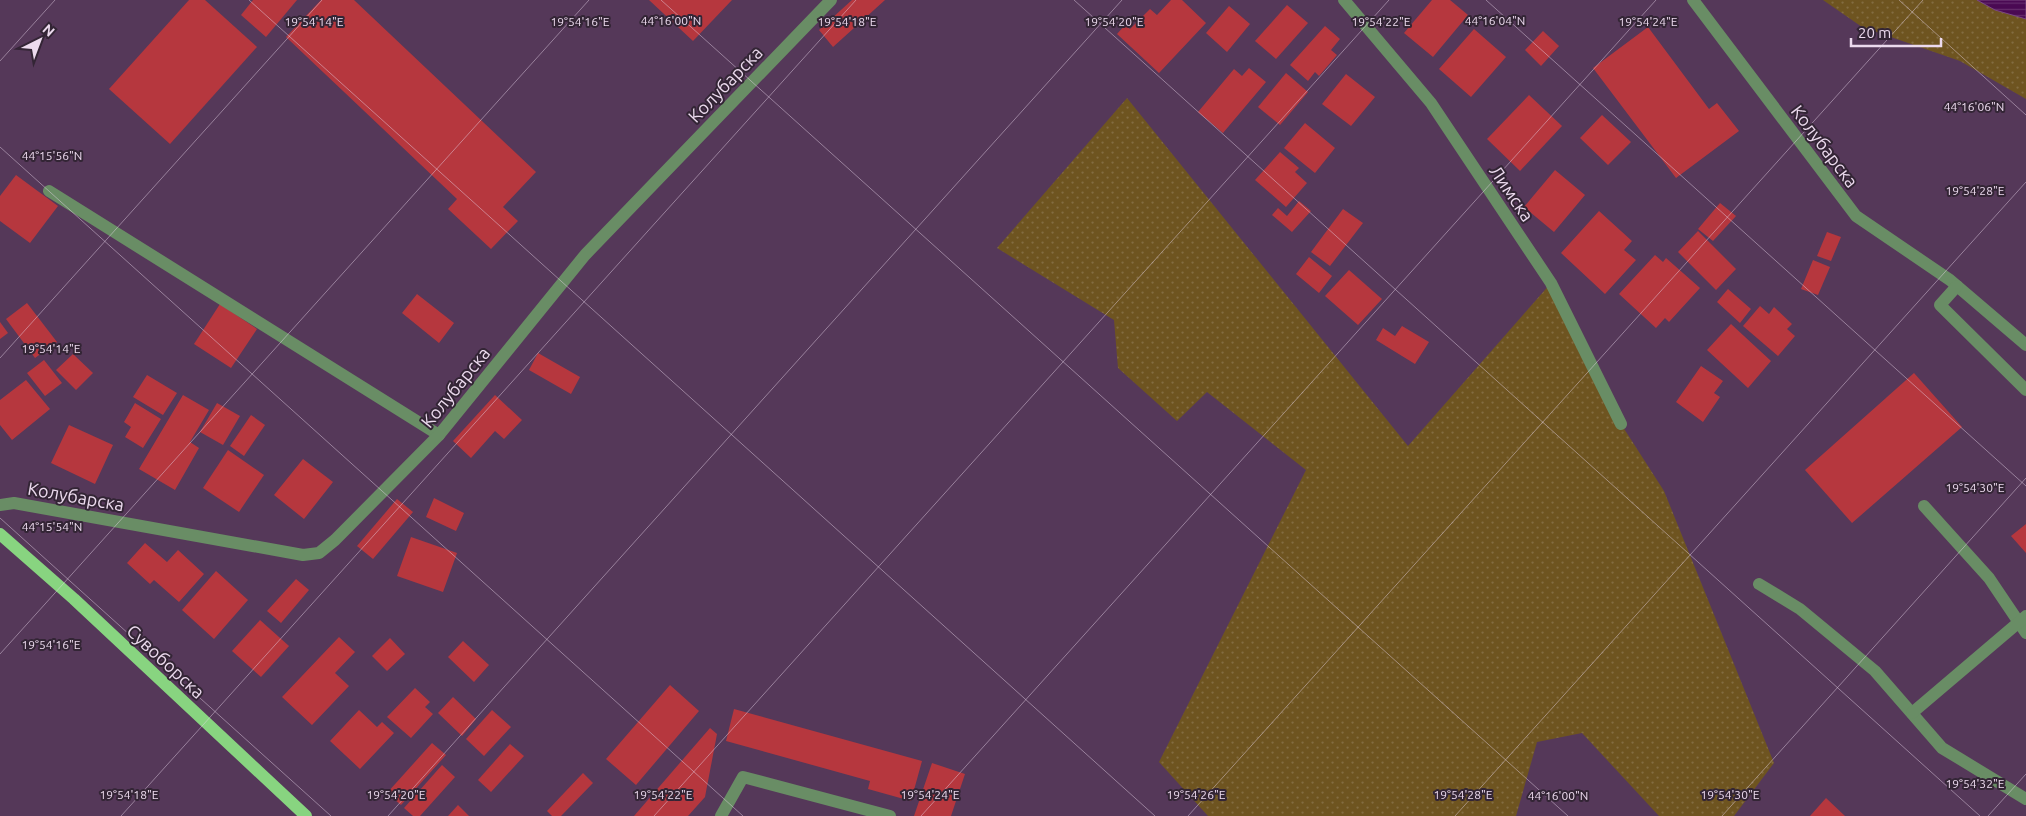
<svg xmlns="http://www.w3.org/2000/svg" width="2026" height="816" font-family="Ubuntu,sans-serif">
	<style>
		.grass { fill: url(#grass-dots) }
		.water { fill: url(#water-rules); stroke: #7b4882 }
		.building { fill: #b6373e }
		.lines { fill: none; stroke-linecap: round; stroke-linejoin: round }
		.minor { stroke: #698d65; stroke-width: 12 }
		.major { stroke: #88d480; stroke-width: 12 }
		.ticks { fill: none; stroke: #ecdaee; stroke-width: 1; stroke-opacity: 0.45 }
		.labels { text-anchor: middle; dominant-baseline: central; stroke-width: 4; stroke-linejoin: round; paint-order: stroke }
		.street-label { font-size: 18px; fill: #ecdaee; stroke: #332535 }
		.ticks-label { font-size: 12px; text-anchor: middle; fill: #ecdaee; stroke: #332535; stroke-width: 4; stroke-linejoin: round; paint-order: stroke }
	</style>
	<defs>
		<pattern id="grass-dots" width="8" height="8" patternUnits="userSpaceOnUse" patternTransform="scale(1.25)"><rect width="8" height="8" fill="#6e5420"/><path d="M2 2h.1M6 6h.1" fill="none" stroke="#836c41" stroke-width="1.8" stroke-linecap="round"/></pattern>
		<pattern id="water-rules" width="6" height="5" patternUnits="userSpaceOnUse" patternTransform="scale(1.25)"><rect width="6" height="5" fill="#4a0953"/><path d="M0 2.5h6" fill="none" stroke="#642c6c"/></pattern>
	</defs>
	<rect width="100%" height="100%" fill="#553859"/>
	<g class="grass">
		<path d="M1823,0H1977L1995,10L2026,19V99L1960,61L1862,27Z"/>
		<path d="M1127,98L1408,446L1551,283L1621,424L1664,491L1774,763L1734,816H1659L1582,733L1537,742L1516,816H1208L1159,762L1306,470L1207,392L1177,421L1118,368L1114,320L997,248Z"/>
	</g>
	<path class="water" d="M1977,0H2026V19L1995,10Z"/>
	<g class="building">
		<path d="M189,0H205L257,47L170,144L109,89Z"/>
		<path d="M253,0H297L266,37L241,15Z"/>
		<path d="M321,0H354L536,172L503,207L518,221L491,249L448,209L457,199L286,37Z"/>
		<path d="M649,0H732L693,41Z"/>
		<path d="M852,0H885L833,47L819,30Z"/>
		<path d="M1171,0H1182L1206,23L1159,73L1117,34L1125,25L1130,29L1150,9L1157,15Z"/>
		<path d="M1432,0H1450L1468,15L1433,57L1404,33Z"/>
		<path d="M1287,5L1308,23L1276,59L1255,41Z"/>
		<path d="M1229,6L1250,24L1227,52L1206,33Z"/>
		<path d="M1325,26L1340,39L1331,50L1337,55L1319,76L1315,72L1308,81L1290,65Z"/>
		<path d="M1648,27L1709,109L1717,103L1739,131L1676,178L1593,68Z"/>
		<path d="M1474,29L1506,57L1471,97L1439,69Z"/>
		<path d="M1543,31L1559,46L1541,66L1525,50Z"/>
		<path d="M1249,68L1266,82L1223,133L1198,112L1234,69L1242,76Z"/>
		<path d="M1286,73L1308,92L1280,125L1258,107Z"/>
		<path d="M1346,74L1375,97L1351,126L1322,104Z"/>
		<path d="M1529,95L1562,126L1520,171L1487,139Z"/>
		<path d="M1602,115L1631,142L1608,165L1580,138Z"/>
		<path d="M1305,123L1335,148L1315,173L1284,148Z"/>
		<path d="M1280,152L1299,168L1295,172L1307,183L1286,207L1255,180Z"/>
		<path d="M1555,170L1585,195L1554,232L1524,207Z"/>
		<path d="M16,175L58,206L30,243L0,221V196Z"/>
		<path d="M1299,201L1311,211L1292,232L1272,215L1278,208L1287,216Z"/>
		<path d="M1720,203L1736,216L1713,241L1698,229Z"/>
		<path d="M1343,209L1363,223L1330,266L1311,252Z"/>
		<path d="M1599,211L1632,241L1624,250L1636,260L1605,294L1561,253Z"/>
		<path d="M1698,231L1736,269L1716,290L1678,252Z"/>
		<path d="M1827,232L1841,237L1831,261L1817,256Z"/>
		<path d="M1655,255L1663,262L1666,258L1700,288L1669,322L1665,318L1656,328L1619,294Z"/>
		<path d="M1309,257L1332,276L1319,293L1296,274Z"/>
		<path d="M1813,260L1830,267L1818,295L1801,289Z"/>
		<path d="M1349,270L1382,299L1358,325L1325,296Z"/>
		<path d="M1728,289L1751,309L1740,323L1717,302Z"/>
		<path d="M417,294L454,323L439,343L402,313Z"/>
		<path d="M27,303L57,342L35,358L6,319Z"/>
		<path d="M220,304L257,329L231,368L194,344Z"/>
		<path d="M1760,306L1769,314L1774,307L1792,324L1787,329L1795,336L1778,356L1743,326Z"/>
		<path d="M0,322L8,333L0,339Z"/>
		<path d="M1731,324L1771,361L1748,388L1707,350Z"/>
		<path d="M1402,326L1429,342L1415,364L1376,340L1383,328L1395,336Z"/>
		<path d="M538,353L580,377L571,394L529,370Z"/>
		<path d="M73,354L93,373L76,390L56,370Z"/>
		<path d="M44,360L62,383L45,396L27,373Z"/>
		<path d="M1701,366L1723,381L1714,393L1720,397L1703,422L1676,402Z"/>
		<path d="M1914,373L1962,427L1852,523L1805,470Z"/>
		<path d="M147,375L177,393L163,415L133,397Z"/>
		<path d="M26,380L50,409L12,440L0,425V400Z"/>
		<path d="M183,395L209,410L190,442L199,448L175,490L139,469Z"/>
		<path d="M495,395L522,420L504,439L495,431L471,458L453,441Z"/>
		<path d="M135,403L161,419L143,448L125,437L131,427L124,422Z"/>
		<path d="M217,403L240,416L223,445L200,432Z"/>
		<path d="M251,415L265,425L244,456L230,446Z"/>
		<path d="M69,425L113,445L95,484L51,463Z"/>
		<path d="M228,450L264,475L239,512L203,488Z"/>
		<path d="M303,459L333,482L304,519L274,495Z"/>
		<path d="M434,498L464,513L456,531L426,517Z"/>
		<path d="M397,499L413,512L373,559L357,546Z"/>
		<path d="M2026,524V553L2011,536Z"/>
		<path d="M411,537L457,553L443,592L397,576Z"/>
		<path d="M145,543L167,562L178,550L204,574L179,602L154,580L150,584L127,563Z"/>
		<path d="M216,571L248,600L214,639L182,610Z"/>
		<path d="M296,579L309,590L281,623L267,611Z"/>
		<path d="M260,620L289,646L261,677L232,651Z"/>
		<path d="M339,637L355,652L335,673L349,686L312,725L282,697Z"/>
		<path d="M390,638L405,654L387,671L372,656Z"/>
		<path d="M463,641L489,665L474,682L448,657Z"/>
		<path d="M670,685L699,711L636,785L606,759Z"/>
		<path d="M415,688L430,702L425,707L433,714L411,738L387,717Z"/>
		<path d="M453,697L476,719L462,736L438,713Z"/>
		<path d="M734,709L922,761L911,801L868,789L870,781L726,741Z"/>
		<path d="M359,710L377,727L382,722L394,733L360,769L330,741Z"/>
		<path d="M492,710L511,727L484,756L466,739Z"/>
		<path d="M710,728L717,734L705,797L688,816H634Z"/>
		<path d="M432,743L446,755L401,805L387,793Z"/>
		<path d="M510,744L524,756L491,792L478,780Z"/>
		<path d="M932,763L965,774L951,816H914Z"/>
		<path d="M442,765L455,777L420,816H413L404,808Z"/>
		<path d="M583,773L593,783L561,816H552L547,811Z"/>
		<path d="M1826,798L1845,816H1810Z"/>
		<path d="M458,805L469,816H448Z"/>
	</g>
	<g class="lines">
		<g class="minor">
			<path d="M1344,0L1431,103L1551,283L1621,424"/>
			<path d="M1693,0L1856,216L1950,280L2026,345"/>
			<path d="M49,191L439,435"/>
			<path d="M1957,286L1940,305L2026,390"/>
			<path d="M0,505L14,503L303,555L319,553L335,540L439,435L585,255L831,0"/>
			<path d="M1924,506L1989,578L2026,633"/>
			<path d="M1759,584L1800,609L1875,671L1942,748L2026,799"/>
			<path d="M1912,713L2026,616"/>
			<path d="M721,816L743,777L890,816"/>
		</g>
		<path class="major" d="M0,534L74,599L306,816"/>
	</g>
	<path class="ticks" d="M249,0L1155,816M661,0L1568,816M1074,0L1980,816M1486,0L2026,486M1899,0L2026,115M0,61L55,0M0,147L743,816M0,358L322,0M0,518L331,816M0,654L589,0M121,816L856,0M388,816L1122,0M654,816L1389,0M921,816L1656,0M1188,816L1923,0M1455,816L2026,182M1722,816L2026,478M1988,816L2026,774"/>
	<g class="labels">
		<g class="street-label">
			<text transform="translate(725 84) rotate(-46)">Колубарска</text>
			<text transform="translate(1825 146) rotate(53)">Колубарска</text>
			<text transform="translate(1512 193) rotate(56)">Лимска</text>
			<text transform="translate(455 387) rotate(-51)">Колубарска</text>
			<text transform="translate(76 496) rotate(10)">Колубарска</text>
			<text transform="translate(166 661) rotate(43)">Сувоборска</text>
		</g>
	</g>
	<g class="ticks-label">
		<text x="671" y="25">44°16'00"N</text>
		<text x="1495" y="25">44°16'04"N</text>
		<text x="314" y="26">19°54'14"E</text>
		<text x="580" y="26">19°54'16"E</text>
		<text x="847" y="26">19°54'18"E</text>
		<text x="1114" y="26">19°54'20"E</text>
		<text x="1648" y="26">19°54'24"E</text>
		<text x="1381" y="26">19°54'22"E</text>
		<text x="1974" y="111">44°16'06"N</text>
		<text x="52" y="160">44°15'56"N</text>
		<text x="1975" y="195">19°54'28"E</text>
		<text x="51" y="353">19°54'14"E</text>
		<text x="1975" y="492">19°54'30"E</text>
		<text x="52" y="531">44°15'54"N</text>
		<text x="51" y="649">19°54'16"E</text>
		<text x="1975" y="788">19°54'32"E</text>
		<text x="129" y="799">19°54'18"E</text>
		<text x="396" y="799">19°54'20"E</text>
		<text x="663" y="799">19°54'22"E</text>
		<text x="930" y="799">19°54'24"E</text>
		<text x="1196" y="799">19°54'26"E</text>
		<text x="1463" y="799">19°54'28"E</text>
		<text x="1730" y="799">19°54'30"E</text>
		<text x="1558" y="800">44°16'00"N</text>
	</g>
	<g transform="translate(40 40) rotate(42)" stroke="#332535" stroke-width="4" paint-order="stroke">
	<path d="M0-4L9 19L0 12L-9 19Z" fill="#ecdaee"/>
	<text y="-8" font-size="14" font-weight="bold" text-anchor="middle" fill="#ecdaee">N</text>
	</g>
	<path d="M1851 38v8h90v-8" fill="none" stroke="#ecdaee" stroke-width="2.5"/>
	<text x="1858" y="38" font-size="15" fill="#ecdaee" stroke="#332535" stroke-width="4" paint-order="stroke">20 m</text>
</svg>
